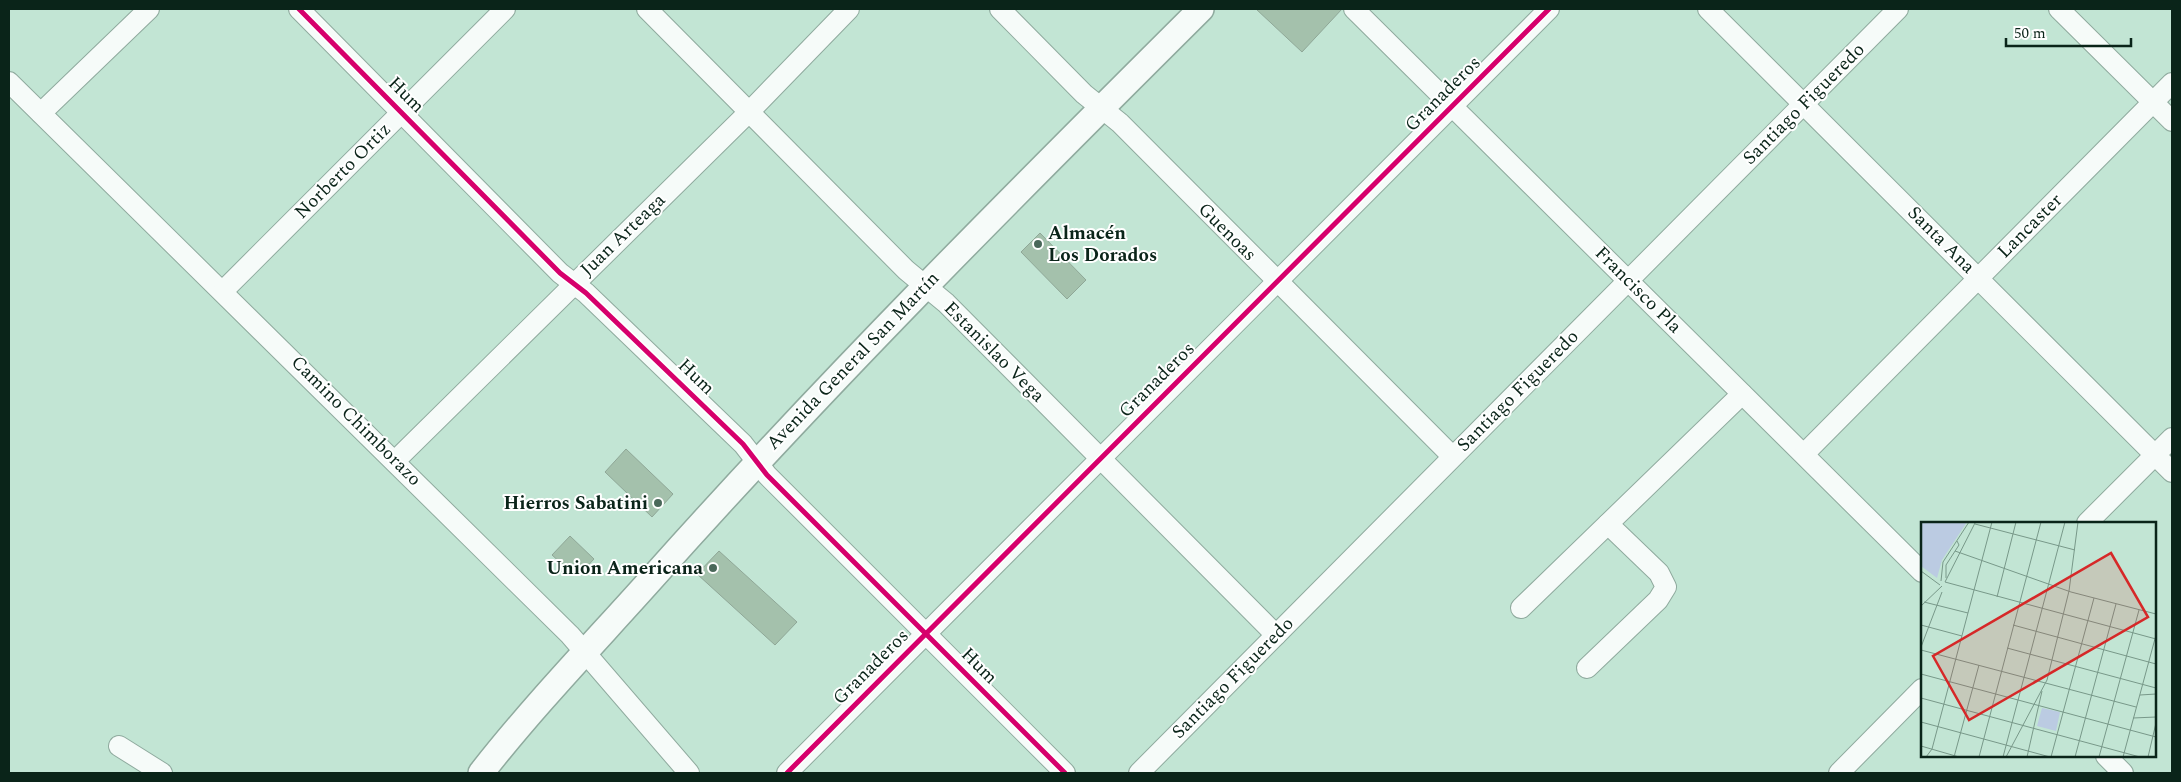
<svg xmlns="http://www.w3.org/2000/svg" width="2181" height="782" font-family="Spectral,serif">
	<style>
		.building { fill: #a4c1ac; stroke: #8fa797 }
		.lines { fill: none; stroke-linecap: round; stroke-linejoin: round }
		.minor-casing { stroke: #8faa9e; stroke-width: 22 }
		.major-casing { stroke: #8faa9e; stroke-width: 28 }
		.minor { stroke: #f6fbf9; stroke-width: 20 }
		.major { stroke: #f6fbf9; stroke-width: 25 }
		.cycleway-casing { stroke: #fff; stroke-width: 8 }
		.cycleway { stroke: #d6006c; stroke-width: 5 }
		.poi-dot { fill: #4a685a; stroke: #fff; stroke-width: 2 }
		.labels { text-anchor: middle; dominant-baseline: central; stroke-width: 4; stroke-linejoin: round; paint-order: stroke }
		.street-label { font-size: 19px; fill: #0a2419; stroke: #fff }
		.poi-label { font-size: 19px; font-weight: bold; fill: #0a2419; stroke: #fff; text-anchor: end }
		.inset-road { fill: none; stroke: #789889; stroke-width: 1 }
		.view { fill: #d62828; fill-opacity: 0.15; stroke: #d62828; stroke-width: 2.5 }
		.inset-edge { fill: none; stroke: #0a2419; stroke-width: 2.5 }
	</style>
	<rect width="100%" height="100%" fill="#c2e5d4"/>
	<g class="building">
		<path d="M1256,9H1342L1302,52Z"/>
		<path d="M1040,233L1086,280L1067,299L1021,252Z"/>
		<path d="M626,449L673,494L652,517L605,472Z"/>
		<path d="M570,536L594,559L581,573L574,575L552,555Z"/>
		<path d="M719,551L797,622L775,645L697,574Z"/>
	</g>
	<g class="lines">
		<g class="minor-casing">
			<g id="minor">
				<path d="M299,9L560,273L586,293L743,444L767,475L1065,773"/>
				<path d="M647,9L906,270L946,303L1276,635"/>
				<path d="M1000,9L1084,94L1120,123L1452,456"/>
				<path d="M1354,9L1922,572"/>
				<path d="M1708,9L2172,472"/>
				<path d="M2059,9L2172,121"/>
				<path d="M9,82L570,635L689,773"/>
				<path d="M41,113L149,9"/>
				<path d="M223,291L505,9"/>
				<path d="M1804,454L2172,83"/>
				<path d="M396,460L750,111L849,9"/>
				<path d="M2087,523L2172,438"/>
				<path d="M1521,608L1742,394"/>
				<path d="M1587,668L1658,600L1666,587L1659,573L1608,524"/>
				<path d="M119,746L162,773"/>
				<path d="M2106,756L2123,773"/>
				<path d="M787,773L1549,9"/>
				<path d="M1139,773L1898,9"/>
				<path d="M1839,773L1922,689"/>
			</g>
		</g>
		<g class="major-casing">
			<path id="major" d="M481,773C535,704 597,640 655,575C830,379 1015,194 1201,9"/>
		</g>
		<use href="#minor" class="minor"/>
		<use href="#major" class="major"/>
		<g class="cycleway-casing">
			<g id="cycleway">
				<path d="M299,9L560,273L586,293L743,444L767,475L1065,773"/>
				<path d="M787,773L1549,9"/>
			</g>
		</g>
		<use href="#cycleway" class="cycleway"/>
	</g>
	<g class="poi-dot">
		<circle cx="1038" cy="244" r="5"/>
		<circle cx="658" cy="503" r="5"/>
		<circle cx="713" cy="568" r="5"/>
	</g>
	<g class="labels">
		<g class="street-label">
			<text transform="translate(1443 94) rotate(-45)">Granaderos</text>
			<text transform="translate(406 95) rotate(45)">Hum</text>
			<text transform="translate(1804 104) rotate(-45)">Santiago Figueredo</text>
			<text transform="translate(343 171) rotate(-45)">Norberto Ortiz</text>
			<text transform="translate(2030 226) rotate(-45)">Lancaster</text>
			<text transform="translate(1227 232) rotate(45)">Guenoas</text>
			<text transform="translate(623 235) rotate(-44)">Juan Arteaga</text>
			<text transform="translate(1941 240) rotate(45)">Santa Ana</text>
			<text transform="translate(1638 290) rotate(45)">Francisco Pla</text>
			<text transform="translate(994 352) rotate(45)">Estanislao Vega</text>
			<text transform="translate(853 361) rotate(-46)">Avenida General San Martín</text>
			<text transform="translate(696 377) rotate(44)">Hum</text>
			<text transform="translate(1157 380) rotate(-45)">Granaderos</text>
			<text transform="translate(1518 391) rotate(-45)">Santiago Figueredo</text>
			<text transform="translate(356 421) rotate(45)">Camino Chimborazo</text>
			<text transform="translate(979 666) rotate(45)">Hum</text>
			<text transform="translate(871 667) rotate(-45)">Granaderos</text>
			<text transform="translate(1233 678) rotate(-45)">Santiago Figueredo</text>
		</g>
		<g class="poi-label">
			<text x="1048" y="233" text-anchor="start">Almacén<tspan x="1048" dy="22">Los Dorados</tspan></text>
			<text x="648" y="503">Hierros Sabatini</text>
			<text x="703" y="568">Union Americana</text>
		</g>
	</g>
	<g transform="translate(1921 522)">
		<rect width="235" height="235" fill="#c2e5d4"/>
		<path d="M0,0H46L21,38L16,56L0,44ZM121,186L139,190L135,209L116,204Z" fill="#bbcbe2"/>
		<path class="inset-road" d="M54,2L154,28M34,29L150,70L235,92M0,49L19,63M25,56V43L38,23L36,19M20,59L22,40L48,0M24,60L235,117M24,60L54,1M76,75L95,0M3,80L47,91M0,84L21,64M0,103L41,114M92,103L235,142M0,125L21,70M86,126L235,166M0,128L215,185M0,152L235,215M219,173L235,172M0,176L219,235M212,196L235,195M0,200L129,235M0,224L38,235M5,235L11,227L71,0M33,235L58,143M58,235L120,0M82,235L144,0M85,235L126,158L148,69L157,0M106,235L121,169M130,235L173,76M154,235L195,82M178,235L218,88M202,235L235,113M227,235L235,201"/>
		<path class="view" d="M190,31L227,95L48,198L12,134Z"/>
		<rect width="235" height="235" class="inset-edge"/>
	</g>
	<rect width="2181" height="782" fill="none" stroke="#0a2419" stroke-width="20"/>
	<path d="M2006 38v8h125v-8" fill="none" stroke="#0a2419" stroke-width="2.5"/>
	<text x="2014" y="38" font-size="15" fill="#0a2419" stroke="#ffffff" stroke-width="4" paint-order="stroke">50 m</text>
</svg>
